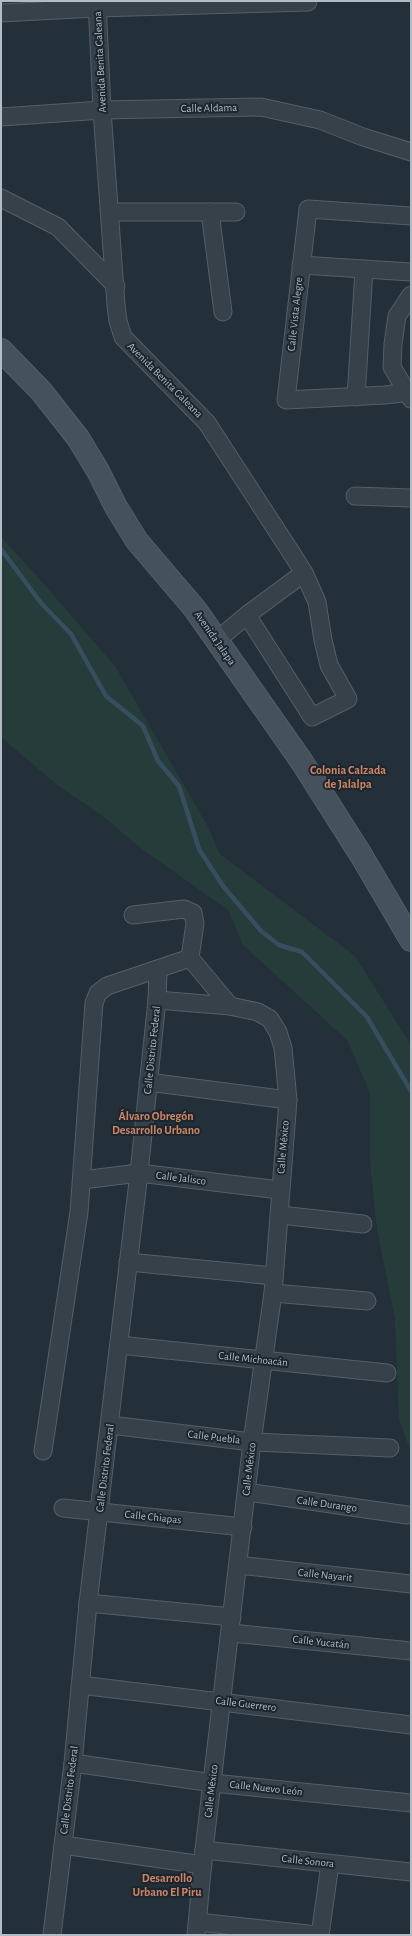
<svg xmlns="http://www.w3.org/2000/svg" width="412" height="1936" font-family="'Alegreya Sans',sans-serif">
	<style>
		.green { fill: #263c3b }
		.lines { fill: none; stroke-linecap: round; stroke-linejoin: round }
		.stream { stroke: #374e5f; stroke-width: 4.5 }
		.street-casing { stroke: #555f67; stroke-width: 19 }
		.secondary-casing { stroke: #555f67; stroke-width: 24 }
		.street { stroke: #37414a; stroke-width: 17 }
		.secondary { stroke: #45515c; stroke-width: 22 }
		.labels { text-anchor: middle; dominant-baseline: central; stroke-width: 4; stroke-linejoin: round; paint-order: stroke }
		.street-label { font-size: 11px; fill: #b2bcc5; stroke: #1c262e }
		.neighbourhood-label { font-size: 12px; font-weight: bold; fill: #ce8464; stroke: #1c262e }
	</style>
	<rect width="100%" height="100%" fill="#232f39"/>
	<path class="green" d="M1,537L36,575L115,666L207,825L220,854L355,956L411,1045V1452L399,1420L395,1319L377,1230L370,1161V1093L347,1040L243,945L228,910L138,846L105,818L56,784L1,737Z"/>
	<g class="lines">
		<path class="stream" d="M1,549L41,603L71,634L106,696L143,726L158,761L179,786L199,849L223,886L261,931L279,945L302,952L367,1017L411,1091"/>
		<g class="street-casing">
			<g id="street">
				<path d="M97,1L102,110L116,305L118,321L123,337L207,423L294,557L304,573L317,602L323,640L329,665L348,699L312,717L247,615"/>
				<path d="M1,13L97,8L308,2"/>
				<path d="M1,117L102,110L261,107L320,120L363,137L411,152"/>
				<path d="M1,198L58,227L116,286"/>
				<path d="M111,212H236"/>
				<path d="M210,212L223,312"/>
				<path d="M411,216L308,209L286,400L385,395L411,392"/>
				<path d="M301,265L411,272"/>
				<path d="M411,295L397,316L393,344L392,367L411,399"/>
				<path d="M356,397L364,270"/>
				<path d="M355,496L411,498"/>
				<path d="M216,641L247,615L304,573"/>
				<path d="M133,915L184,909L193,913L195,923L190,958"/>
				<path d="M190,958L230,1006"/>
				<path d="M157,1000L230,1006L258,1012L270,1019L278,1032L283,1048L288,1100L273,1293L252,1442L204,1850L196,1935"/>
				<path d="M148,1082L288,1100"/>
				<path d="M82,1180L139,1173L280,1190"/>
				<path d="M280,1215L363,1224"/>
				<path d="M128,1262L274,1276"/>
				<path d="M273,1293L367,1301"/>
				<path d="M119,1345L387,1373"/>
				<path d="M110,1425L252,1442L390,1448"/>
				<path d="M43,1451L79,1212L94,1003L98,993L107,986L190,958"/>
				<path d="M247,1492L407,1515"/>
				<path d="M63,1508L243,1527"/>
				<path d="M238,1565L411,1584"/>
				<path d="M88,1603L232,1617"/>
				<path d="M231,1633L411,1651"/>
				<path d="M80,1685L411,1725"/>
				<path d="M73,1763L213,1783L411,1803"/>
				<path d="M63,1845L203,1865"/>
				<path d="M204,1850L411,1872"/>
				<path d="M198,1922L317,1935"/>
				<path d="M52,1935L73,1763L88,1603L139,1173L157,1000L158,969"/>
				<path d="M320,1935L330,1864"/>
			</g>
		</g>
		<g class="secondary-casing">
			<path id="secondary" d="M1,350L41,391L78,438L98,471L116,507L137,541L195,609L302,762L361,855L411,940"/>
		</g>
		<use href="#street" class="street"/>
		<use href="#secondary" class="secondary"/>
	</g>
	<g class="labels">
		<g class="street-label">
			<text transform="translate(100 62) rotate(-93)">Avenida Benita Galeana</text>
			<text transform="translate(209 108) rotate(-1)">Calle Aldama</text>
			<text transform="translate(295 314) rotate(-84)">Calle Vista Alegre</text>
			<text transform="translate(165 380) rotate(45)">Avenida Benita Galeana</text>
			<text transform="translate(215 638) rotate(55)">Avenida Jalapa</text>
			<text transform="translate(152 1050) rotate(-84)">Calle Distrito Federal</text>
			<text transform="translate(283 1147) rotate(-85)">Calle México</text>
			<text transform="translate(181 1178) rotate(7)">Calle Jalisco</text>
			<text transform="translate(253 1359) rotate(6)">Calle Michoacán</text>
			<text transform="translate(214 1437) rotate(7)">Calle Puebla</text>
			<text transform="translate(105 1468) rotate(-83)">Calle Distrito Federal</text>
			<text transform="translate(249 1469) rotate(-83)">Calle México</text>
			<text transform="translate(327 1504) rotate(8)">Calle Durango</text>
			<text transform="translate(153 1517) rotate(6)">Calle Chiapas</text>
			<text transform="translate(325 1575) rotate(6)">Calle Nayarit</text>
			<text transform="translate(321 1642) rotate(6)">Calle Yucatán</text>
			<text transform="translate(246 1704) rotate(7)">Calle Guerrero</text>
			<text transform="translate(266 1788) rotate(6)">Calle Nuevo León</text>
			<text transform="translate(69 1790) rotate(-83)">Calle Distrito Federal</text>
			<text transform="translate(211 1791) rotate(-83)">Calle México</text>
			<text transform="translate(308 1861) rotate(6)">Calle Sonora</text>
		</g>
		<g class="neighbourhood-label">
			<text x="348" y="770">Colonia Calzada<tspan x="348" dy="14">de Jalalpa</tspan></text>
			<text x="156" y="1116">Álvaro Obregón<tspan x="156" dy="14">Desarrollo Urbano</tspan></text>
			<text x="167" y="1878">Desarrollo<tspan x="167" dy="14">Urbano El Piru</tspan></text>
		</g>
	</g>
	<rect width="412" height="1936" fill="none" stroke="#b2bcc5" stroke-width="4"/>
</svg>
